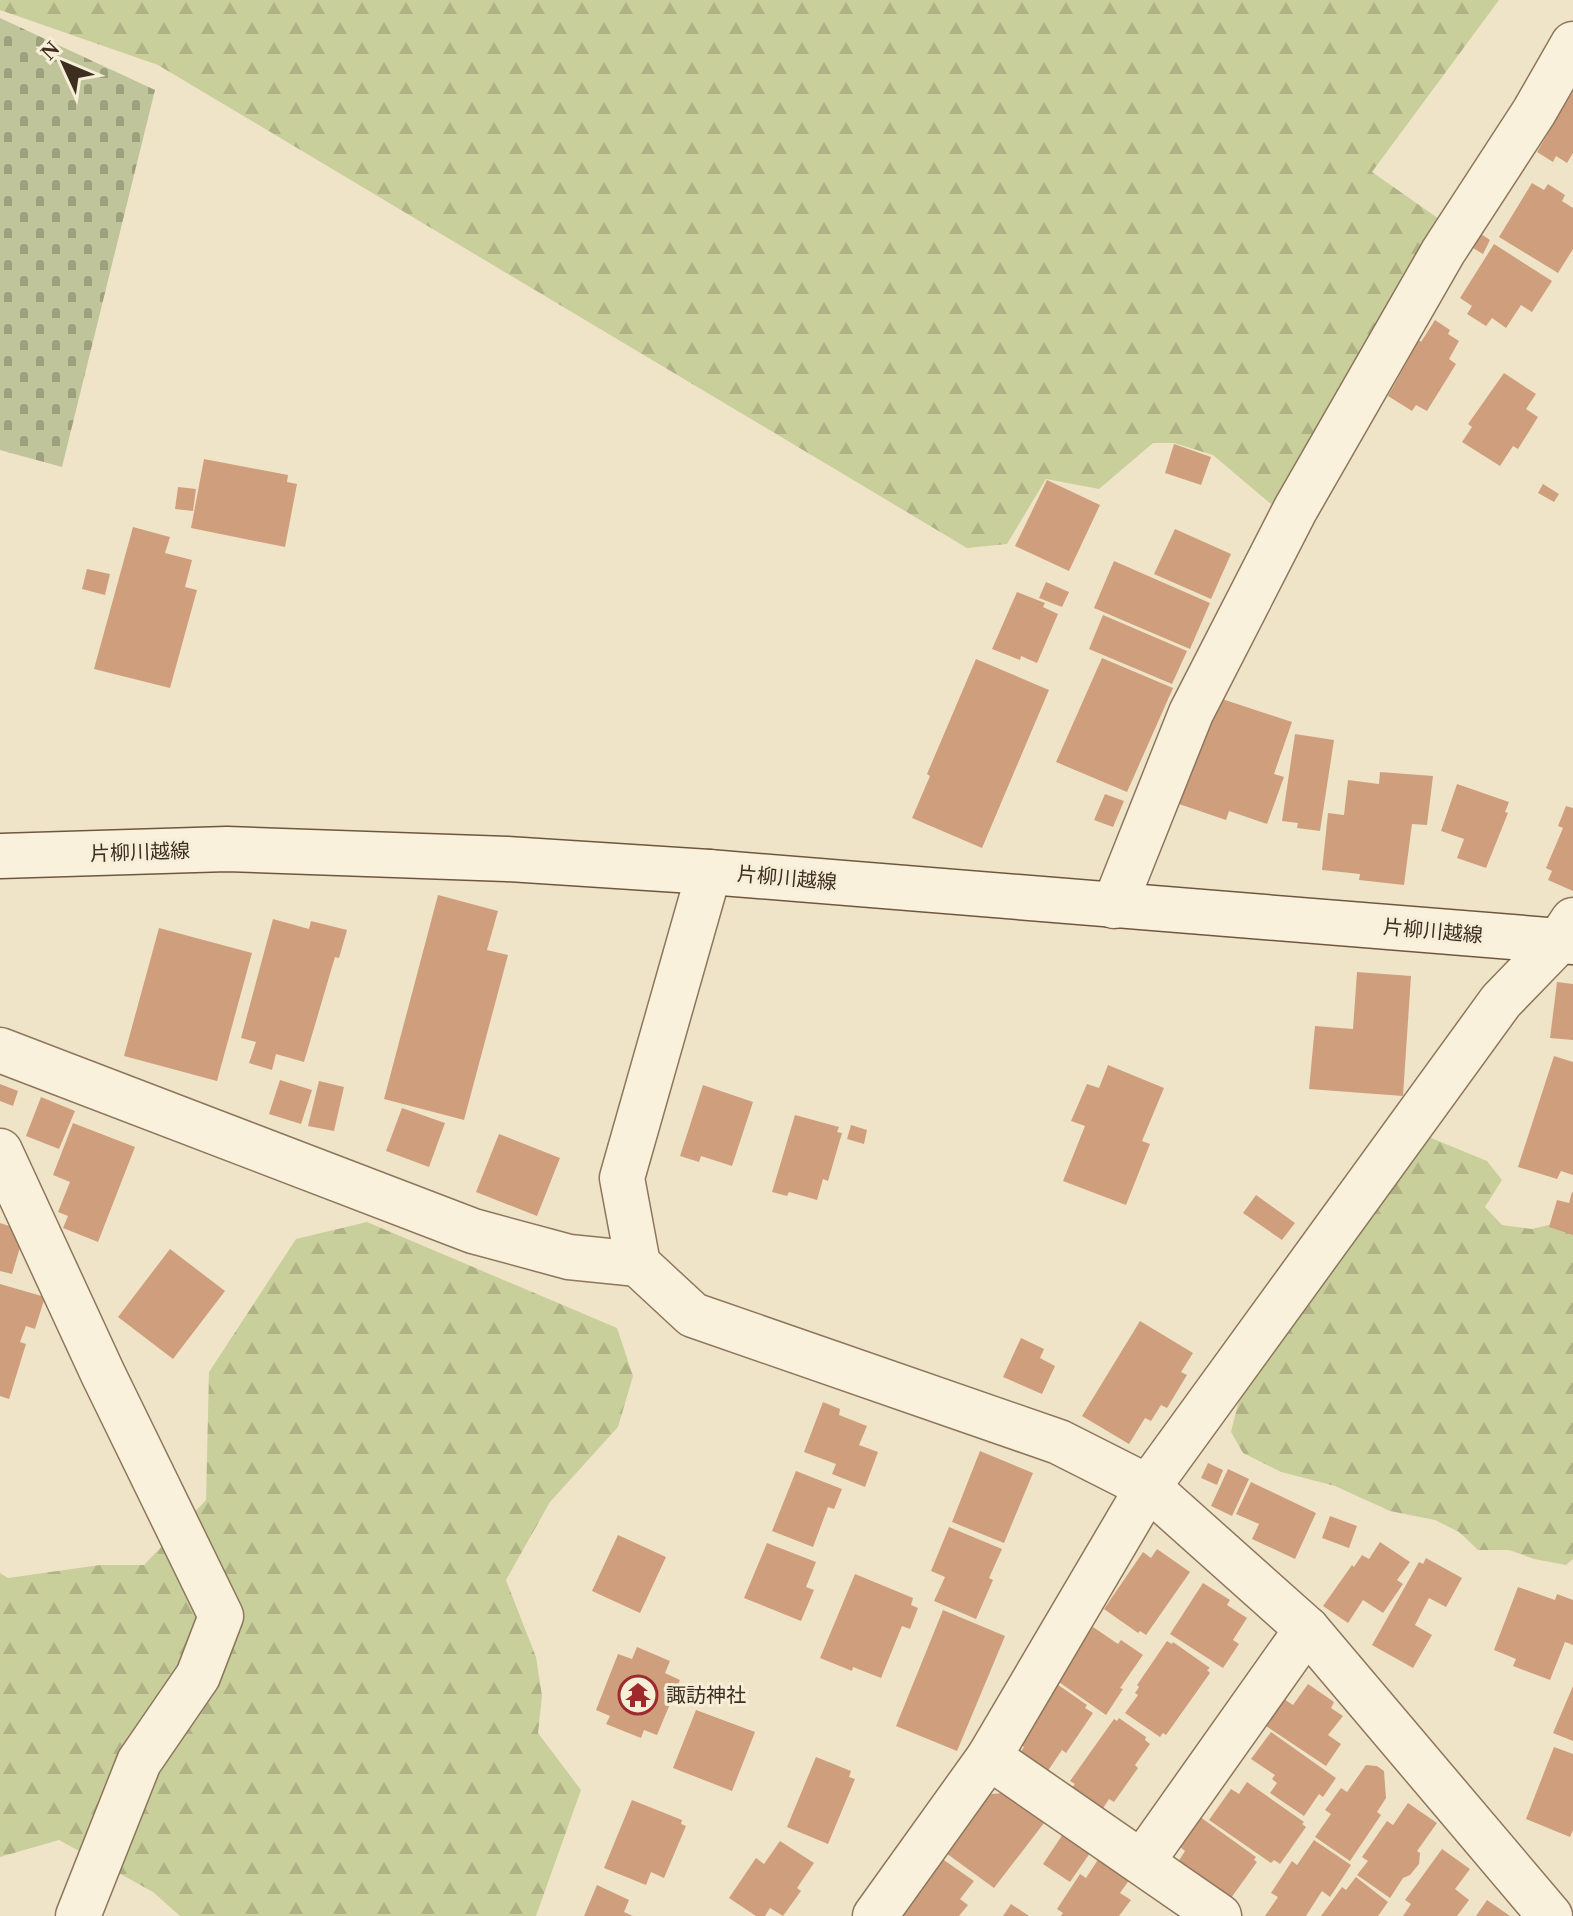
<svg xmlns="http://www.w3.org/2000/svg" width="1573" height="1916" font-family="'Times New Roman','Noto Sans JP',serif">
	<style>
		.forest { fill: url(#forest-firs) }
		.cemetery { fill: url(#cemetery-stones) }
		.building { fill: #cf9f7d }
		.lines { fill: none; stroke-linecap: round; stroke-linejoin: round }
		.minor-casing { stroke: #8d765c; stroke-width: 47 }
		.tertiary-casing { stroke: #8d765c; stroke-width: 47 }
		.secondary-casing { stroke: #6f573f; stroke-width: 47 }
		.minor { stroke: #faf1dc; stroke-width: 44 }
		.tertiary { stroke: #faf1dc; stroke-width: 44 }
		.secondary { stroke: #faf1dc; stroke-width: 44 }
		.labels { text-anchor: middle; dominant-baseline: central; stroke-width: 6; stroke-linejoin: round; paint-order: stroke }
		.street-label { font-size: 20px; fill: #3d2e20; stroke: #f7eed8 }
		.poi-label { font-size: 20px; fill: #3d2e20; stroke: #f7eed8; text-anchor: start }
	</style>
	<defs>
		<pattern id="forest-firs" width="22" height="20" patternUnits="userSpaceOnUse" patternTransform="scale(2)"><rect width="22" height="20" fill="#c9cf9b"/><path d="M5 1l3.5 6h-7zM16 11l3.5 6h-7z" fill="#aeb285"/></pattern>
		<pattern id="cemetery-stones" width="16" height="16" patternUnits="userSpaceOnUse" patternTransform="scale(2)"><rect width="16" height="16" fill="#bfc49a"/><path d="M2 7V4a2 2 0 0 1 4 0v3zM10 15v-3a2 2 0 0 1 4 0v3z" fill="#9ca07d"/></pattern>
	</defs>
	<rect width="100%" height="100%" fill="#f0e4c8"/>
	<g class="forest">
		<path d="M0,0H1499L1372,172L1442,221L1278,510L1213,455L1174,443H1153L1099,489L1046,479L1007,544L967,548L158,65L0,10Z"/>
		<path d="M1424,1135L1487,1161L1502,1180L1485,1207L1502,1225L1532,1229L1573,1219V1559L1566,1565L1534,1559L1509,1550H1478L1459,1532L1435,1520L1390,1511L1335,1486L1281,1472L1243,1453L1231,1432L1243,1384L1366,1213L1399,1181Z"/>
		<path d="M367,1222L617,1328L633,1376L618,1427L550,1502L506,1580L536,1657L542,1696L538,1733L581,1790L536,1916H180L153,1892L59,1840L0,1857V1573L8,1578L100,1565H144L206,1500L209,1372L296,1239Z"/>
	</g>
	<path class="cemetery" d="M0,18L155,90L62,467L0,450Z"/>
	<g class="building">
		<path d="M1573,91V153L1567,163L1556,156L1553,162L1537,152Z"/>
		<path d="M1532,183L1544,190L1548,184L1565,195L1562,201L1573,208V249L1558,273L1499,237Z"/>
		<path d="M1481,234L1490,240L1483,254L1473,248Z"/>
		<path d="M1494,244L1552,281L1532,312L1521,305L1506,328L1492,318L1486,326L1467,314L1472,306L1460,298Z"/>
		<path d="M1435,320L1450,330L1448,334L1459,341L1449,359L1456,364L1427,411L1416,405L1412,411L1388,396L1419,340L1421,342Z"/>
		<path d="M1504,373L1536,394L1526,409L1538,417L1518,449L1513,446L1500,466L1462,442L1472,427L1468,424Z"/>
		<path d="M1174,444L1211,457L1201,485L1165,473Z"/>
		<path d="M204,459L288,475L287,482L297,484L285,547L191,528Z"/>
		<path d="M1047,480L1100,505L1069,571L1015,546Z"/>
		<path d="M1543,484L1559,494L1554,502L1538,493Z"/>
		<path d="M178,487L196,489L193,511L175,509Z"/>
		<path d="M133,527L170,537L165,553L192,560L185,587L197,590L170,688L94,669Z"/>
		<path d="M1175,529L1231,554L1211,599L1154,574Z"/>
		<path d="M1114,561L1210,603L1190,649L1094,608Z"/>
		<path d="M87,569L110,574L105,595L82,589Z"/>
		<path d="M1046,582L1069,592L1062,607L1039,598Z"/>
		<path d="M1017,592L1045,603L1043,607L1058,614L1037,663L1021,656L1020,660L992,649Z"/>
		<path d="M1103,615L1187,651L1172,684L1089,649Z"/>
		<path d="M1102,658L1173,688L1127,792L1056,762Z"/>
		<path d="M976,659L1049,690L982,848L912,818L930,776L927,774Z"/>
		<path d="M1216,697L1292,722L1274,774L1284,777L1267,824L1229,811L1226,820L1173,802Z"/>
		<path d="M1295,734L1334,740L1320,831L1297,828L1298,823L1282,821Z"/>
		<path d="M1380,772L1433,776L1427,825L1412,824L1404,885L1359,880L1360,874L1322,870L1328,813L1344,815L1348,780L1379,784Z"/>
		<path d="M1457,784L1509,802L1505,812L1508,813L1486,868L1457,858L1464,839L1441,831Z"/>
		<path d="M1105,794L1124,801L1113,827L1094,820Z"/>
		<path d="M1566,806L1573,808V891L1548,880L1552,871L1546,868L1563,828L1558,826Z"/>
		<path d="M438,895L498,911L487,950L508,955L464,1120L384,1099Z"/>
		<path d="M273,919L309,929L311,921L347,930L339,958L335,957L304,1062L276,1054L272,1070L249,1063L256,1042L241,1038Z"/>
		<path d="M159,928L252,953L217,1081L124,1056Z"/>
		<path d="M1357,972L1411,976L1403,1096L1309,1089L1315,1026L1353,1029Z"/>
		<path d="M1557,982L1573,984V1040L1550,1038Z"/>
		<path d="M1554,1056L1573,1062V1175L1561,1171L1557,1179L1518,1167Z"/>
		<path d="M1108,1065L1164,1088L1142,1141L1150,1144L1126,1205L1063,1181L1085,1126L1071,1121L1087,1084L1099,1088Z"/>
		<path d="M280,1080L312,1090L301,1124L269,1114Z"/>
		<path d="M319,1081L344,1087L334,1131L308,1126Z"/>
		<path d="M0,1084L18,1091L13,1106L0,1101Z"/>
		<path d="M703,1085L753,1102L732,1166L701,1156L699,1162L680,1156Z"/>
		<path d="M41,1097L75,1111L59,1149L26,1136Z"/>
		<path d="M402,1108L445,1123L429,1167L386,1151Z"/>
		<path d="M795,1115L839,1127L837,1132L842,1133L828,1181L823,1179L817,1200L789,1192L787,1196L772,1192Z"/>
		<path d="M73,1123L135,1147L98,1242L63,1228L68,1216L58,1212L70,1182L53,1175Z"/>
		<path d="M851,1125L867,1130L864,1144L847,1139Z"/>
		<path d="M499,1134L560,1158L537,1216L476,1192Z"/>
		<path d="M1572,1192L1573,1193V1235L1549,1227L1557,1200L1569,1203Z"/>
		<path d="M1256,1195L1295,1223L1282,1240L1243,1213Z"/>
		<path d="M0,1223L25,1231L12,1274L0,1271Z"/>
		<path d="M170,1249L225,1291L173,1359L118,1317Z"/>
		<path d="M0,1284L45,1297L35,1329L26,1326L20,1342L26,1344L9,1399L0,1396Z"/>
		<path d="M1140,1321L1193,1353L1181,1372L1187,1375L1167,1408L1161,1405L1151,1421L1145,1418L1129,1444L1082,1416Z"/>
		<path d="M1021,1338L1044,1349L1040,1358L1055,1366L1042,1394L1003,1377Z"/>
		<path d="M823,1402L840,1409L839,1415L867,1426L859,1445L878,1452L865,1487L832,1474L836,1464L804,1452Z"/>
		<path d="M980,1451L1033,1473L1004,1543L952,1522Z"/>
		<path d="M1208,1463L1223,1470L1217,1485L1201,1478Z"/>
		<path d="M1228,1469L1249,1479L1232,1516L1211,1506Z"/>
		<path d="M796,1471L842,1489L834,1509L828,1507L813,1547L772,1531Z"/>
		<path d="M1251,1482L1316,1513L1295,1559L1252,1539L1259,1524L1236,1514Z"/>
		<path d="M1330,1516L1357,1526L1349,1548L1322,1538Z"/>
		<path d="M949,1527L1002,1549L989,1578L993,1580L976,1619L934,1601L945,1577L931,1571Z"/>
		<path d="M618,1535L666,1557L640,1613L592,1591Z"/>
		<path d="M1380,1542L1410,1562L1397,1580L1403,1584L1383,1613L1363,1600L1348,1623L1323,1606L1352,1565L1354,1567L1362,1555L1369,1559Z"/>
		<path d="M767,1543L816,1562L806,1587L814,1590L801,1621L744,1598Z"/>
		<path d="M1157,1549L1190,1572L1146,1635L1140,1631L1138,1633L1104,1609L1143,1552L1151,1558Z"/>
		<path d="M1426,1558L1462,1578L1446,1607L1429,1598L1415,1625L1432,1635L1413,1668L1372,1645L1419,1562L1423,1564Z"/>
		<path d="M855,1574L913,1598L911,1605L918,1608L910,1629L902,1626L881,1678L853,1667L852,1671L820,1658Z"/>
		<path d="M1203,1583L1230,1600L1227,1605L1247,1618L1233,1640L1239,1644L1223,1668L1170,1634Z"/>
		<path d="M1518,1587L1555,1600L1557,1594L1573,1600V1645L1565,1642L1550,1680L1513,1666L1516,1659L1494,1650Z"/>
		<path d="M943,1610L1005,1636L957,1751L896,1726Z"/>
		<path d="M1093,1627L1118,1644L1121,1640L1143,1655L1120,1688L1123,1689L1106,1715L1056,1680Z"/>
		<path d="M1167,1641L1172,1644L1173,1642L1210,1668L1207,1670L1210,1673L1166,1735L1163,1733L1160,1737L1125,1713L1138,1695L1135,1693L1139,1687L1137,1685Z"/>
		<path d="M637,1647L670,1661L665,1673L680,1680L657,1735L644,1730L641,1738L606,1724L610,1716L596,1710L618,1654L632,1659Z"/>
		<path d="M1054,1682L1087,1705L1085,1708L1093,1713L1066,1753L1062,1750L1045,1775L1018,1756L1024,1747L1014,1739Z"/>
		<path d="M1308,1684L1334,1702L1331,1708L1343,1716L1328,1735L1341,1744L1326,1766L1266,1726L1274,1714L1268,1709L1278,1695L1293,1705Z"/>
		<path d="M1573,1686V1741L1553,1733Z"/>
		<path d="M696,1710L755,1732L732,1791L673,1768Z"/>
		<path d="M1119,1718L1146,1737L1145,1740L1150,1744L1135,1765L1138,1768L1114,1802L1109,1799L1102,1810L1071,1789L1075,1784L1070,1781L1114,1719L1117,1721Z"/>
		<path d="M1271,1732L1336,1778L1323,1797L1319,1794L1304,1816L1270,1793L1277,1783L1272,1779L1275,1775L1251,1759Z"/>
		<path d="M1554,1747L1573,1754V1830L1570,1837L1526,1819Z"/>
		<path d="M816,1757L851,1771L849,1777L855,1779L828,1844L787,1827Z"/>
		<path d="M1366,1765L1377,1766L1384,1771L1386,1798L1377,1812L1381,1815L1350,1861L1315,1837L1331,1814L1325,1810L1341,1788L1347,1792Z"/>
		<path d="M1247,1782L1304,1822L1302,1824L1306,1827L1280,1864L1274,1860L1271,1863L1209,1820L1231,1789L1239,1794Z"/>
		<path d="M1004,1793L1044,1823L994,1888L939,1848L978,1795Z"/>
		<path d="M632,1800L682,1820L681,1824L686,1826L664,1878L651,1872L646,1885L604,1868Z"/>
		<path d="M1408,1803L1437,1823L1417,1851L1420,1853L1419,1864L1410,1875L1403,1878L1390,1898L1357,1875L1368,1861L1362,1857L1387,1821L1393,1825Z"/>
		<path d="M1196,1814L1256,1857L1254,1860L1257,1862L1231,1898L1178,1862L1185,1851L1175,1843Z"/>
		<path d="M1063,1834L1090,1853L1070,1882L1043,1864Z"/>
		<path d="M1314,1840L1351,1865L1330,1897L1322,1891L1306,1916H1265L1278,1897L1271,1893L1292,1861L1297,1865Z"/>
		<path d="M780,1841L814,1863L797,1888L801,1891L783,1916L770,1908L765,1916H756L729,1898L756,1858L764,1864Z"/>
		<path d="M1442,1849L1470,1869L1455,1889L1469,1900L1457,1916H1403L1411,1904L1405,1900Z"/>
		<path d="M941,1858L974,1881L960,1899L968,1905L959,1916H898Z"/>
		<path d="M1099,1858L1130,1879L1120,1893L1131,1900L1119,1916H1061L1063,1913L1057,1909L1080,1874L1086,1878Z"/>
		<path d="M1356,1877L1388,1902L1378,1916H1321L1342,1887L1346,1890Z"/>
		<path d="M597,1885L629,1900L624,1912L633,1916H584Z"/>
		<path d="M1487,1900L1510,1916H1476Z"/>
		<path d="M1011,1904L1029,1916H1003Z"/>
	</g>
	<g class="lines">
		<g class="minor-casing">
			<g id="minor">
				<path d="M709,872L622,1178L638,1264L693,1315L1059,1442L1148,1487L1307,1629L1550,1916"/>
				<path d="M1114,906L1191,713L1295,510L1443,252L1534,112L1573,44"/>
				<path d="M0,1151L103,1374L221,1616L198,1676L139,1762L78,1916"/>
				<path d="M989,1757L1219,1916"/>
				<path d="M1142,1862L1307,1629"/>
				<path d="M875,1916L989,1757L1148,1487L1501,1001L1559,941L1573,920"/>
			</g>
		</g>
		<g class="tertiary-casing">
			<path id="tertiary" d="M0,1050L473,1231L569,1257L638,1264"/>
		</g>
		<g class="secondary-casing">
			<path id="secondary" d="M0,856L227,849L507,859L709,872L1573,942"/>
		</g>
		<use href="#minor" class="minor"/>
		<use href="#tertiary" class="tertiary"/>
		<use href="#secondary" class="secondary"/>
	</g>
	<defs>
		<g id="temple-ring" transform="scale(2)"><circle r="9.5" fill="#f7eed8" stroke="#9e2a2b" stroke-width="1.5"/><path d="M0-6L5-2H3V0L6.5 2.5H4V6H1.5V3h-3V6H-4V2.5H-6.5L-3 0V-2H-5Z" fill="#9e2a2b"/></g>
	</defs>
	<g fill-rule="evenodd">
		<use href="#temple-ring" x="638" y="1695"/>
	</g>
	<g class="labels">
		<g class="street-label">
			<text transform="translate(140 852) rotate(-2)">片柳川越線</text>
			<text transform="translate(787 878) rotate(5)">片柳川越線</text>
			<text transform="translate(1433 931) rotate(5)">片柳川越線</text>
		</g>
		<g class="poi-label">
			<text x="666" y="1695">諏訪神社</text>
		</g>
	</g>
	<g transform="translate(64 64) rotate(314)" stroke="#f7eed8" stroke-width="6" paint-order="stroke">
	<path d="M0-6L14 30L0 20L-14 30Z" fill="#3d2e20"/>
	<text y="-12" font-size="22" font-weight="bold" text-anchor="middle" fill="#3d2e20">N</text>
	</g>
</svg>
